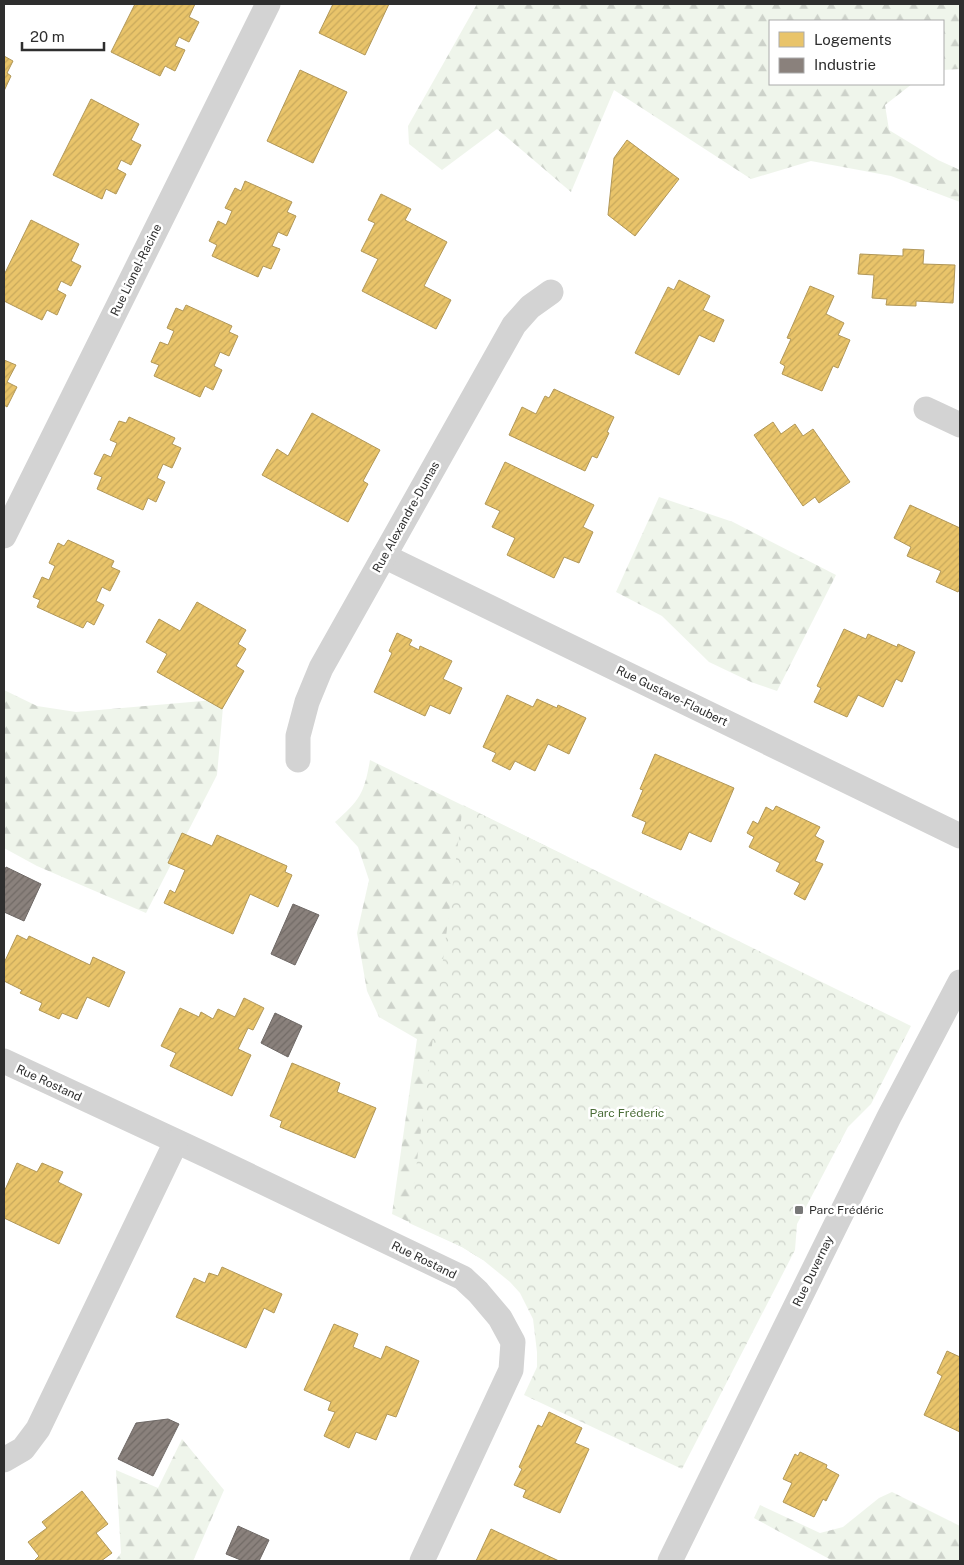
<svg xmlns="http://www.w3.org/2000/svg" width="964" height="1565" font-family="'Public Sans',sans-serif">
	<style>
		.forest { fill: url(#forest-firs) }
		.park { fill: url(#park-crowns) }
		.homes { fill: url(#homes-hatch); stroke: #b19758 }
		.industry { fill: url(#industry-hatch); stroke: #6e6865 }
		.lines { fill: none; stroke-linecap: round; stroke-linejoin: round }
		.minor { stroke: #d3d3d3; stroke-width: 25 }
		.poi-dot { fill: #777; stroke: #fff; stroke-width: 2 }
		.labels { text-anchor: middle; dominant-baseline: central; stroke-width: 5; stroke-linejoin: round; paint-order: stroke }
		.street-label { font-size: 12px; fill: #2e2e2e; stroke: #fff }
		.park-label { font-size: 12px; fill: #4b6d38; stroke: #fff }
		.poi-label { font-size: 12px; fill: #2e2e2e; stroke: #fff; text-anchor: start }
	</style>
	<defs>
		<pattern id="forest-firs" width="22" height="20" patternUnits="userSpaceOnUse" patternTransform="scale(1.25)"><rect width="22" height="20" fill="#eff5eb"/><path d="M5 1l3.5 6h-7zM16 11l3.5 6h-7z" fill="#cdd2ca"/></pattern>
		<pattern id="park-crowns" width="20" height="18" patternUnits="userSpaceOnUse" patternTransform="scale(1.25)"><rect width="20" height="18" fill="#eff5eb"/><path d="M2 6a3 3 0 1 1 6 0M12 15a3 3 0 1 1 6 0" fill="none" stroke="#cdd2ca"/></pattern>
		<pattern id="homes-hatch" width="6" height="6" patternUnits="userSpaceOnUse" patternTransform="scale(1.25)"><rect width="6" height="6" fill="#e9c46a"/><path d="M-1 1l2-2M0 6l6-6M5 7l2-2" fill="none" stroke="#c8a95c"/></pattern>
		<pattern id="industry-hatch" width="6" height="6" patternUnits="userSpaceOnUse" patternTransform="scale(1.25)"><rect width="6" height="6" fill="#8a817c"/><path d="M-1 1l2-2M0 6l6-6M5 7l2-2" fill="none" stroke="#716a66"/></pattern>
	</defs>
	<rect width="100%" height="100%" fill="#fff"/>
	<g class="forest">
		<path d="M477,4H960V69L943,70V21H770V84H912L885,105L889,130L938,160L960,170V202L891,176L811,161L751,179L614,90L571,192L497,129L442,170L409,144L408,126Z"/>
		<path d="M659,497L733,522L836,575L777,691L751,682L709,662L662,616L616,592Z"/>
		<path d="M4,690L37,706L76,712L214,700L223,707L217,775L146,913L37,866L4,848Z"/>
		<path d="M370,760L566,856L483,1260L462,1247L392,1214L417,1039L379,1017L367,991L357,933L369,880L358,847L335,822C360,800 364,794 370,760Z"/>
		<path d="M182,1439L224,1490L193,1561H115L121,1553L116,1470L158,1488Z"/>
		<path d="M892,1492L960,1526V1561H833L754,1518L760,1505L820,1533L843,1527L879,1498Z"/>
	</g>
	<path class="park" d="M463,805L911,1026L871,1104L848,1127L797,1224L795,1250L682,1469L524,1395L537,1367V1352L533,1319L520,1293L510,1282L483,1260L462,1247L409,1223Z"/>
	<g class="homes">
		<path d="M135,4H195L189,17L199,22L189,42L179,37L175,46L185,50L175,71L165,66L160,76L111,52Z"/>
		<path d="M333,4H389L365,55L319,33Z"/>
		<path d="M4,56L13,61L7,73L11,76L4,91Z"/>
		<path d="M300,70L347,92L313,163L267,141Z"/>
		<path d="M91,99L139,124L131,140L141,145L131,165L121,160L117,169L126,174L116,194L106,189L102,199L53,175Z"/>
		<path d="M627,140L679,179L635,236L608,215L614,158Z"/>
		<path d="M245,181L292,202L287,212L296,216L287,236L278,232L272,246L280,249L271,269L263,266L258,277L212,256L217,245L209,241L218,221L226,225L232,211L225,208L235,188L241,191Z"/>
		<path d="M381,194L411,209L405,220L447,242L424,286L451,300L436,329L362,291L378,259L361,251L375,223L368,220Z"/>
		<path d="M31,220L79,244L71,261L81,266L71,286L61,281L57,290L66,295L57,315L47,310L42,320L4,301V275Z"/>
		<path d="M903,249L924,250L923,264L955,265L953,303L916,301V306L886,305L887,299L872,298L874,275L858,274L860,254L903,256Z"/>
		<path d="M679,280L710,296L703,310L724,320L714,342L699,335L679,375L635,353L668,287L674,290Z"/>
		<path d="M810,286L834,296L826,314L844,323L838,335L850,340L838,368L833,366L822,391L782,374L785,366L780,363L791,339L787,338Z"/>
		<path d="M186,305L232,326L229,332L238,336L229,356L220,352L214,366L222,370L213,390L205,386L200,397L154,376L159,365L151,362L160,342L168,345L174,331L167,328L176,308L183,311Z"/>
		<path d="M4,360L16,365L7,382L17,387L7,407L4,405Z"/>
		<path d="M554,389L614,417L607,432L609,433L597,458L592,456L585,471L509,435L522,407L536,414L545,396L549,398Z"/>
		<path d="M312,413L380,450L363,481L368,484L348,522L262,475L277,449L288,456Z"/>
		<path d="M129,417L175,438L172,444L181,448L172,468L163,464L157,478L165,482L156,502L148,498L143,510L97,489L102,477L94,474L104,454L111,457L117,443L110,440L119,421L126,423Z"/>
		<path d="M773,422L781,434L795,424L803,436L813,429L850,482L819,503L815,497L803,506L754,435Z"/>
		<path d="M505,462L594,505L583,527L593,532L579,563L564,557L554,578L507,555L515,538L492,527L500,511L485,504Z"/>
		<path d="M910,505L960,528V588L958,592L936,582L941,571L907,556L911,547L894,538Z"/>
		<path d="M68,540L114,561L111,567L120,571L110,591L102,587L96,601L104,605L94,625L87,621L83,628L37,607L40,600L33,597L42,577L49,580L55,566L49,563L58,543L64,546Z"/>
		<path d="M197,602L246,630L238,644L246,649L236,666L244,671L222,709L157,672L167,654L146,642L159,619L180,631Z"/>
		<path d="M844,629L866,639L868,634L897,647L898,644L915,652L902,682L896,679L883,707L858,695L847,717L814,702L821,688L817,686Z"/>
		<path d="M397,633L412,640L409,645L419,650L420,646L452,661L443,679L462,688L450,714L430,705L425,716L374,692L392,653L389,651Z"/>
		<path d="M507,695L533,707L537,699L557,708L558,705L586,718L569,754L548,744L535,771L515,761L510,770L492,761L496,753L483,747Z"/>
		<path d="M655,754L734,788L711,842L689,832L681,850L642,833L646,822L632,816L643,790L640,789Z"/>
		<path d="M776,806L820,827L815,836L824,841L815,861L823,864L805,900L794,894L800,883L776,871L780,863L749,847L754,837L747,833L753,821L758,824L766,807L773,811Z"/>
		<path d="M182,833L212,846L217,835L287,866L285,872L292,875L278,907L250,894L233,934L164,903L170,890L175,893L185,870L168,863Z"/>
		<path d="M17,935L27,940L29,936L90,965L93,957L125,972L109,1007L87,997L77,1019L62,1013L59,1019L39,1010L42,1003L20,993L22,990L4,981V963Z"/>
		<path d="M244,998L264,1008L253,1030L248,1028L238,1049L251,1055L232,1096L170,1066L176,1053L161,1046L180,1008L199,1017L201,1012L213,1019L218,1009L235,1017Z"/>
		<path d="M292,1063L340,1083L337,1092L376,1108L355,1158L280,1127L282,1121L270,1116Z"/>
		<path d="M17,1163L37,1172L42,1163L63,1172L58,1182L82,1194L59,1244L4,1218V1192Z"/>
		<path d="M222,1267L282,1294L274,1313L264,1308L246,1348L176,1317L194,1278L205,1283L209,1273L218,1276Z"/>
		<path d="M334,1324L358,1334L353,1347L381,1359L386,1346L419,1361L396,1417L387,1414L376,1440L356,1432L349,1448L324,1436L335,1412L328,1410L331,1402L304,1390Z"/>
		<path d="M947,1351L960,1357V1432L924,1415L942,1376L937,1373Z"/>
		<path d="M549,1412L582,1428L575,1443L589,1449L560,1513L523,1497L526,1490L514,1485L522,1469L519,1467L538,1425L542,1427Z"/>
		<path d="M800,1452L827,1465L826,1468L839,1475L826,1501L823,1499L814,1517L783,1502L792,1483L783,1479L795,1454L798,1456Z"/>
		<path d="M82,1491L108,1524L96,1533L112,1553L101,1561H36L35,1560L39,1556L28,1542L47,1528L42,1522Z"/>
		<path d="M491,1529L559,1561H476Z"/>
	</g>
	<g class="industry">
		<path d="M6,867L41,884L24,921L4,912V872Z"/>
		<path d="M293,904L319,915L295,965L271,954Z"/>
		<path d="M275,1013L302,1026L288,1057L261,1043Z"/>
		<path d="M168,1419L179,1424L153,1476L118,1459L136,1423Z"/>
		<path d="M238,1526L269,1540L259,1561H243L226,1554Z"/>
	</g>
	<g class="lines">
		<g class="minor">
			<path d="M926,409L960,425"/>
			<path d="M4,536L268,4"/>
			<path d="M384,556L960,836"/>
			<path d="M298,760V736L307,702L321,668L514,325L530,307L551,292"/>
			<path d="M4,1061L208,1156L463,1278L478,1292L500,1318L513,1342L511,1370L422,1561"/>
			<path d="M4,1460L23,1449L38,1429L176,1142"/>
			<path d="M670,1561L889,1117L960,982"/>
		</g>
	</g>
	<rect class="poi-dot" x="794" y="1205" width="10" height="10" rx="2.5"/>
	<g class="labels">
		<g class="street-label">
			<text transform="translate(136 270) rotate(-64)">Rue Lionel-Racine</text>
			<text transform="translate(406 517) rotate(-61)">Rue Alexandre-Dumas</text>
			<text transform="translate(672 696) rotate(26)">Rue Gustave-Flaubert</text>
			<text transform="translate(49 1083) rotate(25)">Rue Rostand</text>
			<text transform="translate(424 1260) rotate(26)">Rue Rostand</text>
			<text transform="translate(813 1271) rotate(-64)">Rue Duvernay</text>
		</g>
		<g class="park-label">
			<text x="627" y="1113">Parc Fréderic</text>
		</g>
		<g class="poi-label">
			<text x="809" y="1210">Parc Frédéric</text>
		</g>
	</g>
	<rect width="964" height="1565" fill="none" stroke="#2e2e2e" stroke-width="10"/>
	<rect x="769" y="20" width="175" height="65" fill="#ffffff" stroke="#ababab"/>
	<rect x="779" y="32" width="25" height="15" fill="#e9c46a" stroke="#ababab"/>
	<text x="814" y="45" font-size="15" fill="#2e2e2e">Logements</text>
	<rect x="779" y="58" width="25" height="15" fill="#8a817c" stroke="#ababab"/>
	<text x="814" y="70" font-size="15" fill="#2e2e2e">Industrie</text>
	<path d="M22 42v8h82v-8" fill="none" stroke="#2e2e2e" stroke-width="2.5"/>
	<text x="30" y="42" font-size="15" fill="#2e2e2e" stroke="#ffffff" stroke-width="4" paint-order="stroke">20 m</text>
</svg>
